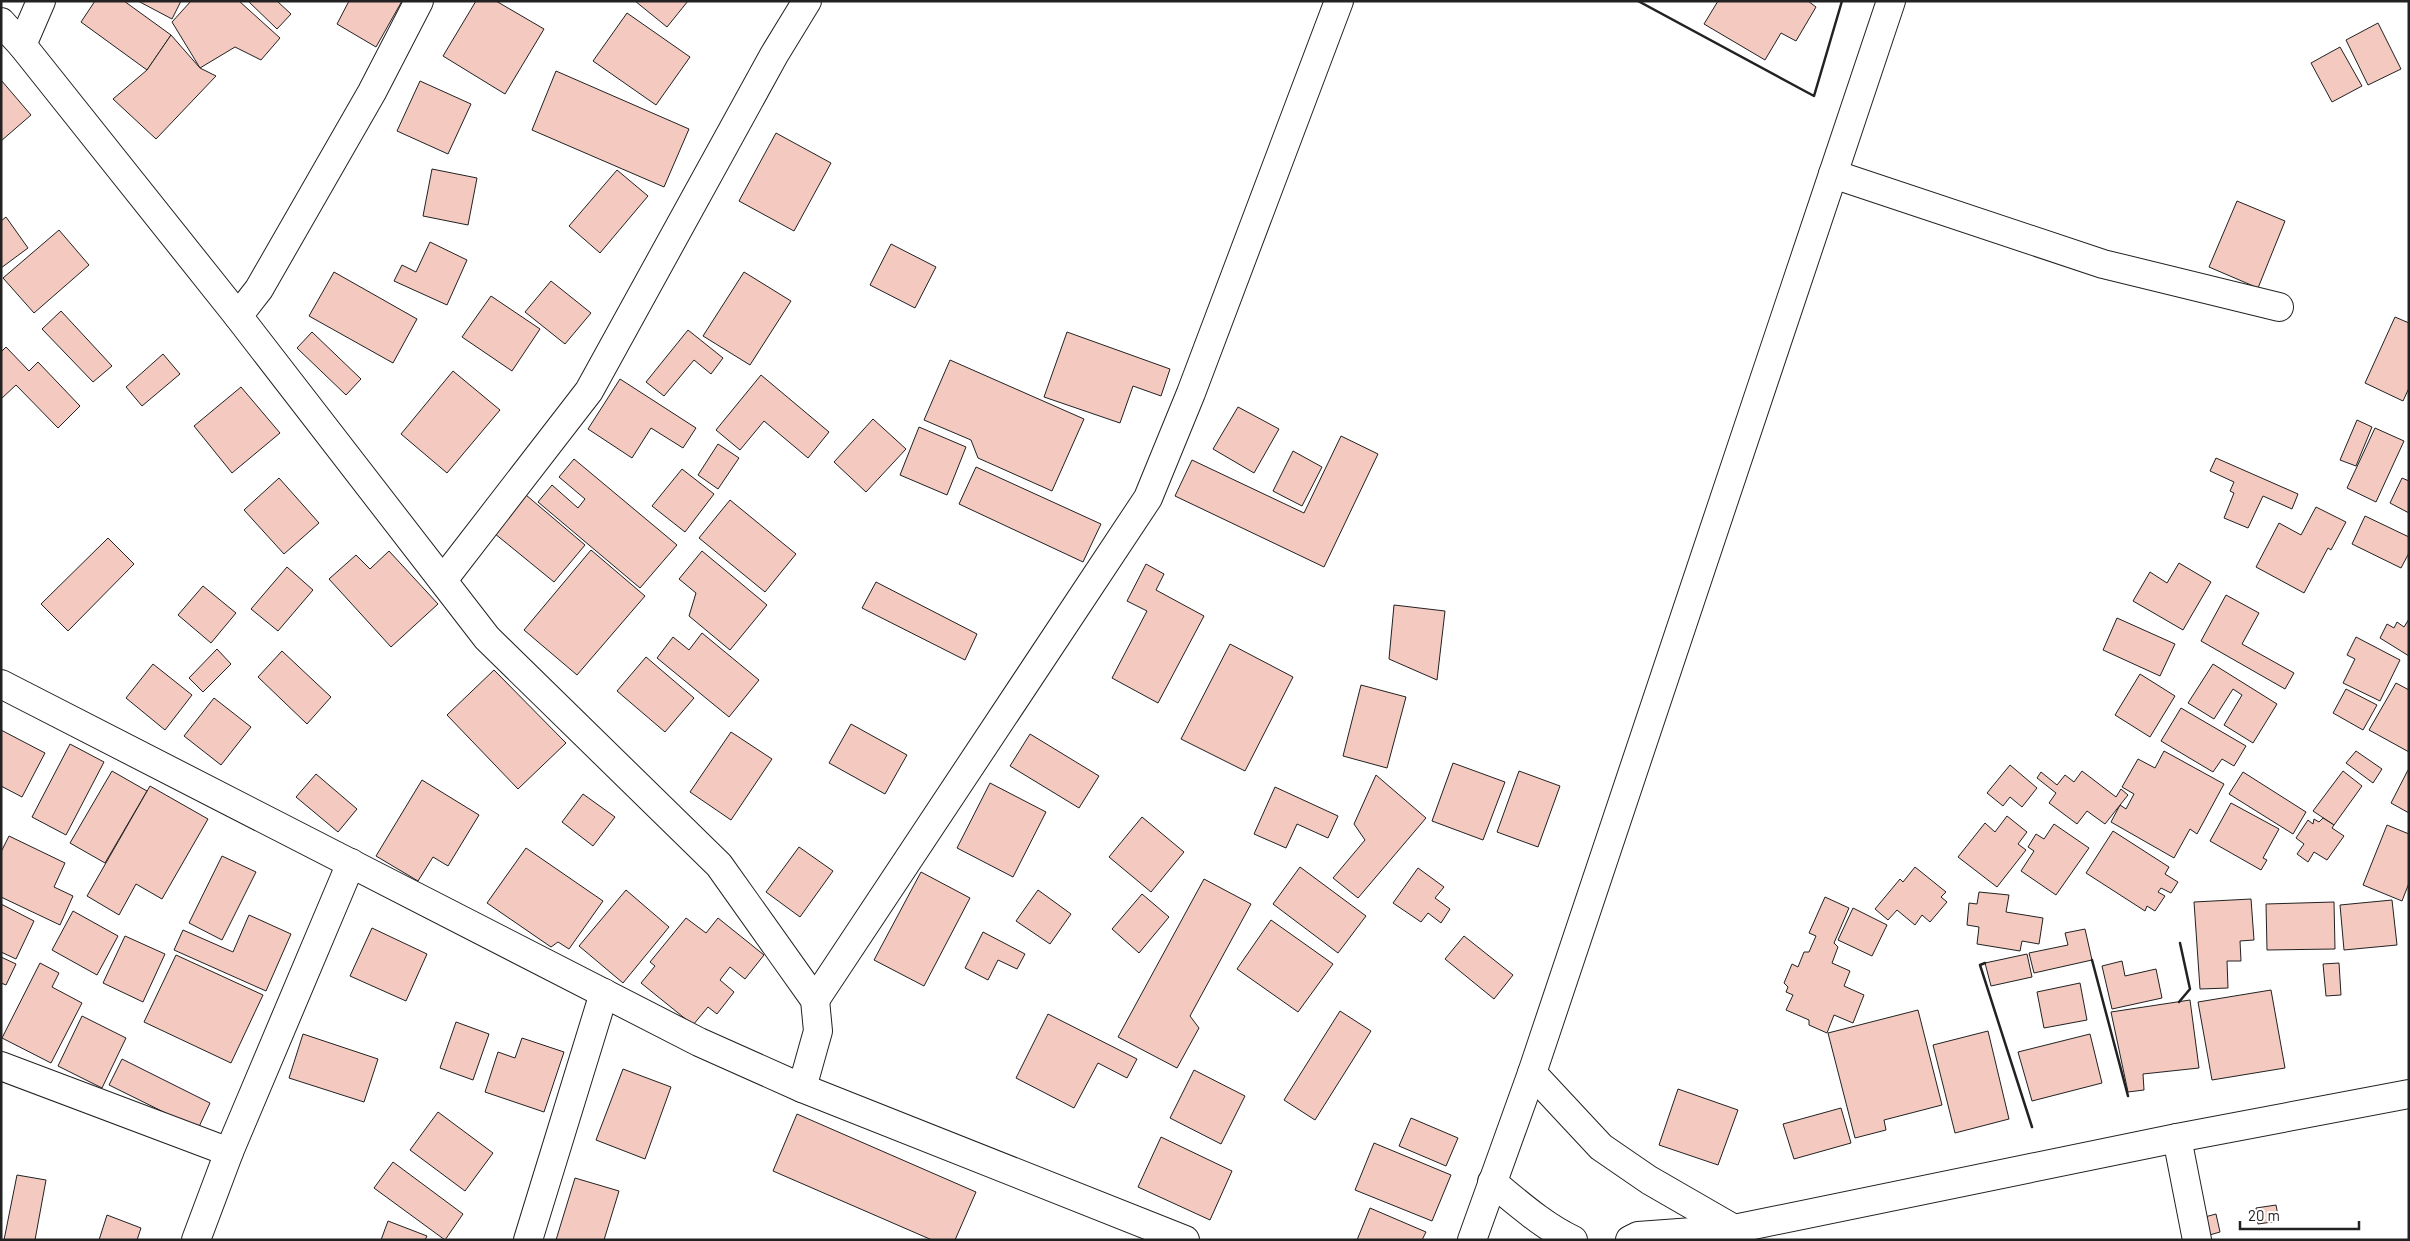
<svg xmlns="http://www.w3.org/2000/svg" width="2410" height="1241" font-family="Barlow,sans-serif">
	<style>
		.building { fill: #f3c9c0; stroke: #222 }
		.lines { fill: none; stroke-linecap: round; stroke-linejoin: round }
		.minor-casing { stroke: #222; stroke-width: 30 }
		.tertiary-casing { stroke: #222; stroke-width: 30 }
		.minor { stroke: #fff; stroke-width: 28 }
		.tertiary { stroke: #fff; stroke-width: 28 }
		.wall { stroke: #222; stroke-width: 2.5 }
	</style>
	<rect width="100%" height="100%" fill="#fff"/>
	<g class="building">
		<path d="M95,1H124L171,35L147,70L81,22Z"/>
		<path d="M138,1H181L172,19Z"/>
		<path d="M191,1H239L280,38L261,60L235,47L200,68L172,22Z"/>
		<path d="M248,1H277L291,14L277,29Z"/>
		<path d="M349,1H402L376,47L337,24Z"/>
		<path d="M476,1H496L544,29L505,94L443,56Z"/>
		<path d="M635,1H688L667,27Z"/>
		<path d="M1718,1H1808L1816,7L1796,41L1781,33L1765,60L1704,24Z"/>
		<path d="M627,13L690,57L656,105L593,61Z"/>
		<path d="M2378,23L2401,69L2368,85L2346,40Z"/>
		<path d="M171,35L200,68L216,76L156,139L113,99L147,70Z"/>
		<path d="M2340,47L2362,86L2332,102L2311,63Z"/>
		<path d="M556,71L689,129L664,187L532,130Z"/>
		<path d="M1,80L31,115L1,141Z"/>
		<path d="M420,81L471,104L448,154L397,131Z"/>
		<path d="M776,133L831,163L794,231L739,201Z"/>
		<path d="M432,169L477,178L468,225L423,216Z"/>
		<path d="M617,170L648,196L600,253L569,226Z"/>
		<path d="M2237,201L2285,221L2258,288L2209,267Z"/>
		<path d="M6,217L28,248L1,268V221Z"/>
		<path d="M59,230L89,265L34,313L3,278Z"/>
		<path d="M430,242L467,260L447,305L394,281L402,265L416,272Z"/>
		<path d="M891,244L936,267L915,308L870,285Z"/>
		<path d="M334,272L417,319L393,363L309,316Z"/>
		<path d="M744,272L791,301L750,365L703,336Z"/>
		<path d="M551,281L591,313L565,344L525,312Z"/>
		<path d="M491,296L540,329L512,371L462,337Z"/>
		<path d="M61,311L112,366L93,382L42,329Z"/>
		<path d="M2395,317L2409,323V388L2403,401L2365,383Z"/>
		<path d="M688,330L723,358L711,374L694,360L664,396L646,382Z"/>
		<path d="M312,332L361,379L346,395L297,348Z"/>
		<path d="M1067,332L1170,369L1161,396L1133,386L1120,423L1044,397Z"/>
		<path d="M6,347L29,371L38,362L80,406L58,428L16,385L1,399V352Z"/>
		<path d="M163,354L180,374L142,406L126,387Z"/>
		<path d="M950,360L1084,419L1052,491L978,458L971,440L924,420Z"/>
		<path d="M453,371L500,410L447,473L401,434Z"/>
		<path d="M761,375L829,432L808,458L764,421L740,450L716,430Z"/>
		<path d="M620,379L696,428L683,448L651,428L632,458L588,429Z"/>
		<path d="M241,387L280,433L232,473L194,426Z"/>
		<path d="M1238,407L1279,429L1254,473L1213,449Z"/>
		<path d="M873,419L906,449L866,492L834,462Z"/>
		<path d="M2357,420L2372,427L2356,466L2340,460Z"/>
		<path d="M919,427L966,447L947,495L900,475Z"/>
		<path d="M2375,428L2404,441L2376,502L2347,488Z"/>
		<path d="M1341,436L1378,454L1324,567L1175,496L1192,460L1304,513Z"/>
		<path d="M718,444L739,458L718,489L698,475Z"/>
		<path d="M1293,451L1322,467L1302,506L1273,491Z"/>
		<path d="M2216,458L2298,494L2292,509L2263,496L2248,528L2224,518L2234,493L2230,491L2234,482L2210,471Z"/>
		<path d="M574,459L677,545L640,588L538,502L552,485L578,508L585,499L559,477Z"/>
		<path d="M976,467L1101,524L1083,562L959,504Z"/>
		<path d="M682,469L714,494L685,532L652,506Z"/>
		<path d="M279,478L319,523L284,554L244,510Z"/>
		<path d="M2402,478L2409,481V513L2390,503Z"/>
		<path d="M526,495L585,545L554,582L494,533Z"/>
		<path d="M730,500L796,554L765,592L699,538Z"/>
		<path d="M2316,507L2346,522L2331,550L2328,548L2304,593L2256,567L2279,523L2301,535Z"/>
		<path d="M2365,516L2409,537V553L2401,568L2352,544Z"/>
		<path d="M108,538L134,564L68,631L41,604Z"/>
		<path d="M591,550L645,596L577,675L524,630Z"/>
		<path d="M389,551L438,604L391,647L329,579L356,555L370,569Z"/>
		<path d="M702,551L767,605L730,650L689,616L696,593L679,579Z"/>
		<path d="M2179,563L2211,582L2183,630L2133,601L2150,572L2167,583Z"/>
		<path d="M1146,564L1164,574L1156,590L1204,616L1158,703L1112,678L1147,611L1127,601Z"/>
		<path d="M287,567L313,590L278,631L251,609Z"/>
		<path d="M876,582L977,634L965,660L862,608Z"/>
		<path d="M203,586L236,613L211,643L178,615Z"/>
		<path d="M2226,595L2259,613L2242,644L2294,673L2285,689L2201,641Z"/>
		<path d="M1394,605L1445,611L1437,680L1389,659Z"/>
		<path d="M2117,618L2175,644L2160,676L2103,650Z"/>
		<path d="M2409,619V656L2380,638L2387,624L2394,628L2397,622L2404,627Z"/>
		<path d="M702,633L759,680L729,717L657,658L673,637L689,650Z"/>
		<path d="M2356,637L2400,660L2380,701L2343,683L2355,659L2347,655Z"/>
		<path d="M1230,644L1293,677L1245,771L1181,739Z"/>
		<path d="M217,649L231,664L203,692L189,678Z"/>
		<path d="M282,651L331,697L307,724L258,677Z"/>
		<path d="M646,657L694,698L665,732L617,691Z"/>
		<path d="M153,664L192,695L165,730L126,698Z"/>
		<path d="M2213,664L2277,704L2253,743L2224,725L2242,695L2233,689L2214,719L2188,703Z"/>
		<path d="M494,670L566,743L518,789L447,715Z"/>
		<path d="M2140,674L2175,696L2150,737L2115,715Z"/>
		<path d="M2396,683L2409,690V752L2369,730Z"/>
		<path d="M1361,685L1406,697L1387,768L1343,756Z"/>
		<path d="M2346,689L2377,705L2363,730L2333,713Z"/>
		<path d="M214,698L251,727L221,765L184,736Z"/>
		<path d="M2181,708L2246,746L2234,766L2222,759L2213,772L2161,741Z"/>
		<path d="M851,724L907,755L885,794L829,763Z"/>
		<path d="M1,730L45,753L22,797L1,786Z"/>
		<path d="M731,732L772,759L731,820L690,792Z"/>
		<path d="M1030,734L1099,776L1079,808L1010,766Z"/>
		<path d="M70,744L104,762L66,835L32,817Z"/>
		<path d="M2164,751L2224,784L2197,834L2190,829L2174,858L2111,822L2120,805L2126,809L2134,794L2122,787L2138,759L2155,768Z"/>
		<path d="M2356,751L2382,769L2373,783L2346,763Z"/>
		<path d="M1453,763L1505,782L1483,840L1432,821Z"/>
		<path d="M2010,765L2037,788L2022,807L2010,797L2003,806L1987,793Z"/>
		<path d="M2408,770H2409V813L2391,803Z"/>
		<path d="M112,771L147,791L105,863L70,843Z"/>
		<path d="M1519,771L1560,786L1538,847L1497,832Z"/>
		<path d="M2082,771L2116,797L2121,789L2128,795L2105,824L2087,811L2077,824L2049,803L2056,793L2037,778L2041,772L2057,785L2065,775L2074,782Z"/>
		<path d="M2343,771L2362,786L2334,825L2313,811Z"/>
		<path d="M2243,772L2306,812L2293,834L2229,794Z"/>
		<path d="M316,774L357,809L338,832L296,797Z"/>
		<path d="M1376,775L1426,818L1358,898L1333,878L1365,840L1354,824Z"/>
		<path d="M422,780L479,815L448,866L433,857L418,881L376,856Z"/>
		<path d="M990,783L1046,812L1013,877L957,848Z"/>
		<path d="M150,786L208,819L162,899L136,884L119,915L87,896Z"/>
		<path d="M1275,787L1338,816L1328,838L1297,824L1286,848L1254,834Z"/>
		<path d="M583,794L615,817L593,846L562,822Z"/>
		<path d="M2231,803L2279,829L2263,858L2267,860L2261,870L2210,841Z"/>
		<path d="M2007,816L2027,832L2018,844L2026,850L1997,887L1958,857L1985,823L1995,832Z"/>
		<path d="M1142,817L1184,852L1151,892L1109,857Z"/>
		<path d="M2323,818L2334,825L2332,828L2344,836L2327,860L2314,852L2308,862L2297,854L2304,844L2296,838L2308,820L2313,824L2314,819L2319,822Z"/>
		<path d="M2054,824L2089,848L2056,895L2021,871L2034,851L2028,847L2036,834L2044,839Z"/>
		<path d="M2387,825L2409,834V883L2402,901L2363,885Z"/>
		<path d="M2113,831L2169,867L2165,874L2178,882L2171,893L2161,888L2158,892L2165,896L2155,911L2147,906L2145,911L2086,873Z"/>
		<path d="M9,836L65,863L54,887L73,896L60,925L1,897V852Z"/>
		<path d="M799,847L833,871L800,917L766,892Z"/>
		<path d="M526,848L603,901L569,949L558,942L551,947L487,903Z"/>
		<path d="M222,856L256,872L222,940L189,923Z"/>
		<path d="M1300,867L1366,916L1338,953L1273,904Z"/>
		<path d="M1915,867L1946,892L1941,897L1947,902L1930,922L1922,915L1915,925L1897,910L1888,920L1875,909L1900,879L1903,882Z"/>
		<path d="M1418,868L1444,887L1435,898L1450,909L1441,923L1428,913L1421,922L1393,903Z"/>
		<path d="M921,872L970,898L924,986L874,960Z"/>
		<path d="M1204,879L1251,904L1190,1016L1199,1028L1177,1068L1118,1037Z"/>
		<path d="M626,890L669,927L623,983L579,946Z"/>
		<path d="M1038,890L1071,914L1050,944L1016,921Z"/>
		<path d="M1979,892L2009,895L2006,912L2043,918L2039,944L2022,941L2020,951L1977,944L1979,927L1967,925L1969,903L1977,904Z"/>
		<path d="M1142,894L1169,917L1139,953L1112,929Z"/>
		<path d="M1825,897L1849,908L1834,943L1838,947L1832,963L1850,971L1844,986L1864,995L1853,1023L1834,1015L1827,1033L1809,1025V1020L1786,1010L1793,995L1786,992L1788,987L1784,983L1792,964L1798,967L1804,952H1809L1816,936L1809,933Z"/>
		<path d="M2251,899L2254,940L2240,941L2241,961H2227L2228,988L2200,989L2194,902Z"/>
		<path d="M2392,900L2397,945L2344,950L2340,905Z"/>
		<path d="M2334,902L2335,949L2267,950L2266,904Z"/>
		<path d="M1,904L34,921L16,959L1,952Z"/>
		<path d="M1853,908L1887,925L1872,956L1838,940Z"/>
		<path d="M73,911L118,936L97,975L52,950Z"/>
		<path d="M249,915L291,934L266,991L174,950L183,930L233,952Z"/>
		<path d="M686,918L706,933L718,918L764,955L745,979L730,967L720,980L734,992L717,1014L708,1007L693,1025L641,983L655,966L650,962Z"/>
		<path d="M1271,920L1333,964L1298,1012L1237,969Z"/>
		<path d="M372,928L427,954L406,1001L350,976Z"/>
		<path d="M2085,929L2092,960L2034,973L2029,953L2068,945L2065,933Z"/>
		<path d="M983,932L1025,954L1017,969L998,960L988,980L965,968Z"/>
		<path d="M125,936L165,954L143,1002L103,983Z"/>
		<path d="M1464,936L1513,975L1494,999L1445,959Z"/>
		<path d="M2027,954L2032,977L1991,986L1985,963Z"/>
		<path d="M176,955L263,995L231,1063L144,1022Z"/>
		<path d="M1,957L16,964L6,985L1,983Z"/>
		<path d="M2122,961L2125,976L2156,969L2162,998L2112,1009L2102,966Z"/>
		<path d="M40,963L59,973L52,987L82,1003L51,1063L2,1038Z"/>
		<path d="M2339,963L2341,995L2326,996L2323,964Z"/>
		<path d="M2080,983L2087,1020L2044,1028L2037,992Z"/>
		<path d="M2271,990L2285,1068L2212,1080L2198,1002Z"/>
		<path d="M2190,1000L2199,1068L2143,1074L2144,1090L2128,1092L2111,1012Z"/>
		<path d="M1918,1010L1942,1105L1884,1120L1886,1130L1855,1138L1828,1033Z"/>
		<path d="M1340,1011L1371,1031L1315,1120L1284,1100Z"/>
		<path d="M1048,1014L1137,1059L1127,1078L1098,1063L1074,1108L1016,1078Z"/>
		<path d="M82,1016L126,1038L102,1088L58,1066Z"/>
		<path d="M456,1022L489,1034L473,1080L440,1068Z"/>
		<path d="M1988,1031L2009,1119L1955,1133L1933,1045Z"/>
		<path d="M303,1034L378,1059L364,1102L289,1078Z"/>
		<path d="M2090,1034L2102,1083L2032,1101L2018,1052Z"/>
		<path d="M522,1038L564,1052L544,1112L485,1092L498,1052L515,1058Z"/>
		<path d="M122,1059L210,1103L198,1129L109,1085Z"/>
		<path d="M623,1069L671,1087L645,1159L596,1140Z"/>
		<path d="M1194,1070L1245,1096L1221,1144L1170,1118Z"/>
		<path d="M1678,1089L1738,1110L1718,1165L1659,1145Z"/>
		<path d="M1841,1108L1851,1143L1794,1159L1783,1124Z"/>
		<path d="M438,1112L493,1153L465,1191L410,1150Z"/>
		<path d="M797,1114L976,1192L955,1240H932L773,1171Z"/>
		<path d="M1411,1118L1458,1138L1446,1166L1399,1146Z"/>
		<path d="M1161,1137L1232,1171L1210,1220L1138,1187Z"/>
		<path d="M1374,1143L1451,1175L1432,1221L1355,1190Z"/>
		<path d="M393,1162L463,1214L445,1240L374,1188Z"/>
		<path d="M17,1175L46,1180L35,1240H4Z"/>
		<path d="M575,1178L619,1191L604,1240H556Z"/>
		<path d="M2276,1205L2279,1221L2258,1224L2256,1208Z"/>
		<path d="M1370,1208L1426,1232L1422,1240H1357Z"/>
		<path d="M2216,1214L2220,1232L2206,1236L2201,1218Z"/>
		<path d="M107,1215L141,1228L137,1240H99Z"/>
		<path d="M388,1221L427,1236L425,1240H381Z"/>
	</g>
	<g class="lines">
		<g class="minor-casing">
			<g id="minor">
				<path d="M1,22L22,45L238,316L487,638L719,865L815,1000L818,1031L802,1088"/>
				<path d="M22,45L41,1"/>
				<path d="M1833,174L2103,264L2279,307"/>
				<path d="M238,316L259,289L372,92L419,1"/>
				<path d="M443,580L589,391L774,55L807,1"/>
				<path d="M1,684L699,1042L802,1088L1185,1240"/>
				<path d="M815,1000L1148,498L1191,393L1339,1"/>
				<path d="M1,1066L229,1152"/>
				<path d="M2177,1138L2197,1240"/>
				<path d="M196,1240L229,1152L351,863"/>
				<path d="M528,1240L604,993"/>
			</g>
		</g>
		<g class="tertiary-casing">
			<g id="tertiary">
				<path d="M1532,1073L1601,1147L1649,1180L1734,1229"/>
				<path d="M1492,1182C1518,1203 1543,1226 1573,1240"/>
				<path d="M1472,1240L1532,1073L1891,1"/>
				<path d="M1630,1240L1638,1236L1734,1229L2177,1138L2409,1094"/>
			</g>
		</g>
		<use href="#minor" class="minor"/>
		<use href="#tertiary" class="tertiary"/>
		<g class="wall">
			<path d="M1638,1L1814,96L1842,1"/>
			<path d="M2092,960L2128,1096"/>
			<path d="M1985,963L1980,965L2032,1127"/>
			<path d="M2179,1002L2190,989L2180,943"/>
		</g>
	</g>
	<rect width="2410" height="1241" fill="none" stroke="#222222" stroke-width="5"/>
	<path d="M2240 1221v8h119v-8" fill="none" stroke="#222222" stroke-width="2.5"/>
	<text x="2248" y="1221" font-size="15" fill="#222222" stroke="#ffffff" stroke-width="4" paint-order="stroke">20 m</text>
</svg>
